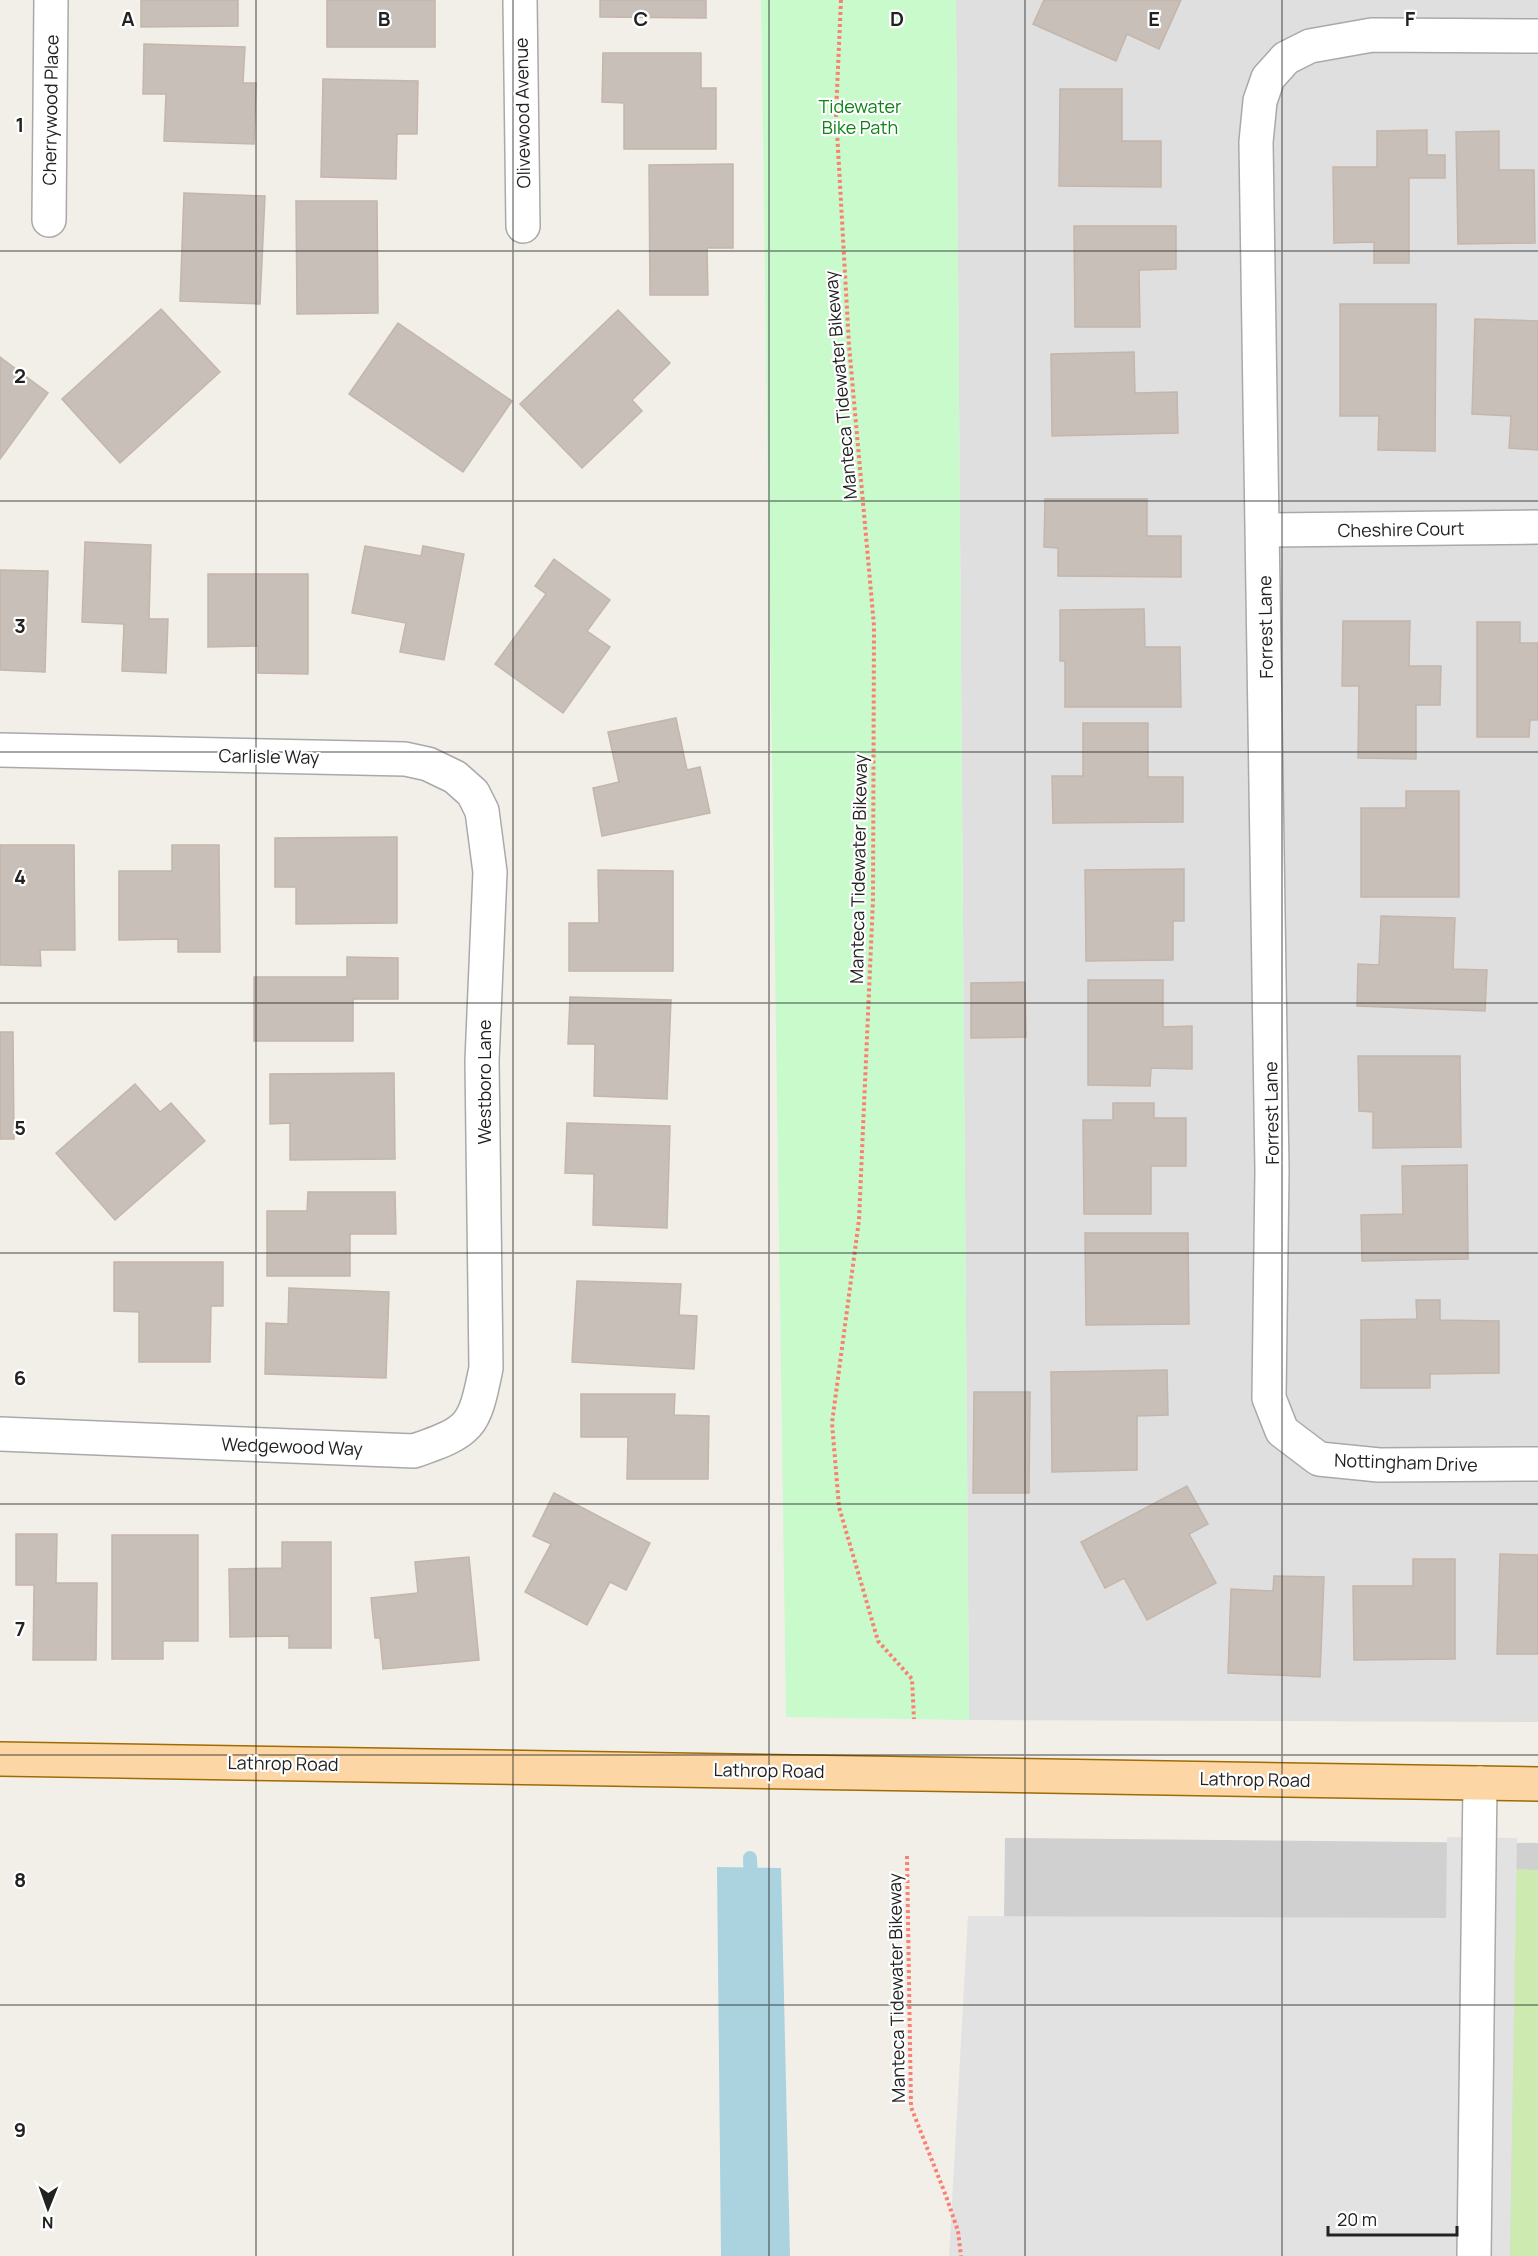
<svg xmlns="http://www.w3.org/2000/svg" width="1538" height="2256" font-family="Manrope,sans-serif">
	<style>
		.residential { fill: #e0dfdf }
		.religious { fill: #d0d0d0 }
		.grass { fill: #cdebb0 }
		.park { fill: #c8facc }
		.parking { fill: #e2e2e2 }
		.water { fill: #aad3df }
		.lines { fill: none; stroke-linecap: round; stroke-linejoin: round }
		.stream { stroke: #aad3df; stroke-width: 14 }
		.building { fill: #c7bfb8; stroke: #c4b6ab; stroke-width: 1.5 }
		.minor-casing { stroke: #a9a9a9; stroke-width: 36 }
		.major-casing { stroke: #a06b00; stroke-width: 36 }
		.path { stroke: #fa8072; stroke-width: 4; stroke-dasharray: 3 3; stroke-linecap: butt }
		.minor { stroke: #fff; stroke-width: 33 }
		.major { stroke: #fcd6a4; stroke-width: 33 }
		.grid { fill: none; stroke: #222; stroke-width: 1.5; stroke-opacity: 0.55 }
		.labels { text-anchor: middle; dominant-baseline: central; stroke-width: 4.5; stroke-linejoin: round; paint-order: stroke }
		.park-label { font-size: 18px; fill: #0c8416; stroke: #fff }
		.street-label { font-size: 18px; fill: #222; stroke: #fff }
		.grid-label { font-size: 20px; text-anchor: middle; font-weight: bold; fill: #222; stroke: #fff; stroke-width: 4.5; stroke-linejoin: round; paint-order: stroke }
	</style>
	<rect width="100%" height="100%" fill="#f2efe9"/>
	<path class="residential" d="M956,0H1538V1722L969,1720Z"/>
	<path class="religious" d="M1005,1838L1538,1843V2256H1000Z"/>
	<path class="grass" d="M1516,1869L1538,1870V2256H1510Z"/>
	<path class="park" d="M761,0H956L969,1720L786,1717Z"/>
	<path class="parking" d="M1447,1837L1517,1838L1510,2256H949L968,1916L1446,1918Z"/>
	<path class="water" d="M717,1867L781,1868L790,2256H721Z"/>
	<g class="lines">
		<path class="stream" d="M750,1858L751,1886"/>
	</g>
	<g class="building">
		<path d="M141,0H238V26L141,27Z"/>
		<rect x="327" y="0" width="108" height="47"/>
		<path d="M600,0H706V18L600,17Z"/>
		<path d="M1044,0H1181L1159,49L1127,34L1116,61L1033,24Z"/>
		<path d="M144,44L245,47L243,83H256L254,144L164,141L166,94H143Z"/>
		<path d="M603,53H701V88H716V149H624V103L602,102Z"/>
		<path d="M323,79L418,81L417,134H397L396,179L321,177Z"/>
		<path d="M1060,89H1122V141H1161V187L1059,186Z"/>
		<path d="M1427,130V155H1445V178H1409V263H1374V242L1334,243L1333,167H1377V131Z"/>
		<path d="M1499,131V170H1534L1535,243L1458,244L1456,132Z"/>
		<path d="M733,164V248H707L708,295H650L649,165Z"/>
		<path d="M184,193L265,196L260,304L180,301Z"/>
		<path d="M296,201H377L378,313L297,314Z"/>
		<path d="M1074,226H1176V269L1139,270L1140,327H1075Z"/>
		<path d="M1340,304H1436L1435,451L1378,450L1379,416H1340Z"/>
		<path d="M161,309L220,372L120,463L62,399Z"/>
		<path d="M618,310L670,363L632,400L642,411L582,468L520,404Z"/>
		<path d="M1475,319L1538,321V450L1509,448L1511,416L1472,414Z"/>
		<path d="M398,323L512,401L463,472L349,394Z"/>
		<path d="M1134,352L1135,393L1177,392L1178,433L1052,436L1051,354Z"/>
		<path d="M0,357L48,393L0,459Z"/>
		<path d="M1045,499H1147V536H1181V577L1058,576V548L1044,547Z"/>
		<path d="M85,542L151,545L149,619H168L166,673L122,671L124,624L82,622Z"/>
		<path d="M365,546L421,556L423,546L464,554L444,660L400,652L406,623L352,613Z"/>
		<path d="M554,559L610,600L587,631L610,647L563,713L495,664L546,594L535,586Z"/>
		<path d="M0,570L48,571L45,672L0,670Z"/>
		<path d="M208,574H308V674L258,673V646L208,647Z"/>
		<path d="M1144,609L1145,647H1180L1181,707H1065V661H1060V610Z"/>
		<path d="M1343,621H1410L1409,666H1441L1440,705H1416V759L1358,758L1359,686H1342Z"/>
		<path d="M1477,622H1520V643H1538V720H1530L1529,737H1477Z"/>
		<path d="M676,718L687,770L700,767L710,813L602,836L593,788L619,782L608,732Z"/>
		<path d="M1083,723H1148V777H1183V822L1053,823L1052,776H1083Z"/>
		<path d="M1406,791H1459V897H1361V808H1406Z"/>
		<path d="M397,837V923L296,924V887H275V838Z"/>
		<path d="M0,845H74L75,950H40L41,966L0,965Z"/>
		<path d="M172,845H219L220,952H178V939L119,940V871H172Z"/>
		<path d="M1184,869V921H1173V960L1086,961L1085,870Z"/>
		<path d="M598,870L673,871V971H569V923H599Z"/>
		<path d="M1381,916L1455,918L1453,969L1487,970L1485,1011L1357,1006L1358,964L1379,965Z"/>
		<path d="M347,957L398,958V999H353V1041H254V977H347Z"/>
		<path d="M1088,980H1163V1027L1192,1026V1069L1151,1068L1150,1086L1088,1085Z"/>
		<path d="M1025,982L1026,1037L971,1038V983Z"/>
		<path d="M570,997L671,1000L667,1099L594,1096L595,1044H568Z"/>
		<path d="M0,1032H13L14,1139H0Z"/>
		<path d="M1358,1056H1460L1461,1147L1373,1148V1112L1359,1111Z"/>
		<path d="M394,1073L395,1159L290,1160V1123L270,1124V1074Z"/>
		<path d="M135,1084L160,1112L171,1103L205,1141L115,1220L56,1153Z"/>
		<path d="M1113,1103H1154V1118H1186V1166H1151V1214H1084L1083,1120H1113Z"/>
		<path d="M567,1123L670,1126L667,1228L593,1225L594,1174L565,1173Z"/>
		<path d="M1467,1165L1468,1259L1362,1261L1361,1215L1403,1214L1402,1166Z"/>
		<path d="M308,1192H395L396,1234H350V1276H267V1211H307Z"/>
		<path d="M1085,1233H1188L1189,1324L1086,1325Z"/>
		<path d="M114,1262H223V1306H211L210,1362H139V1312L114,1311Z"/>
		<path d="M577,1281L681,1284L679,1315L697,1316L694,1369L572,1362Z"/>
		<path d="M289,1288L389,1292L386,1378L265,1374L266,1323L288,1324Z"/>
		<path d="M1416,1300H1440V1320L1499,1321V1373L1430,1374V1388H1361V1320L1417,1319Z"/>
		<path d="M1167,1370L1168,1415L1137,1416V1470L1052,1472L1051,1372Z"/>
		<path d="M974,1392H1030L1029,1493H973Z"/>
		<path d="M581,1394H675L674,1415L709,1416L708,1479H627L628,1437H581Z"/>
		<path d="M1187,1486L1208,1524L1189,1534L1216,1583L1147,1620L1124,1578L1105,1588L1081,1542Z"/>
		<path d="M554,1493L650,1543L626,1590L610,1582L587,1625L525,1592L551,1544L533,1536Z"/>
		<path d="M16,1534H57L56,1583H97L96,1660H33L34,1585H16Z"/>
		<path d="M112,1535H198V1641H163V1659H112Z"/>
		<path d="M282,1542H331V1648H289V1636L230,1637L229,1569L282,1568Z"/>
		<path d="M1500,1554L1538,1555V1654H1497Z"/>
		<path d="M469,1557L479,1660L383,1669L380,1638H375L371,1598L418,1593L415,1562Z"/>
		<path d="M1413,1559H1455V1659L1354,1660L1353,1586H1413Z"/>
		<path d="M1274,1576L1324,1577L1320,1677L1228,1673L1231,1589L1273,1591Z"/>
	</g>
	<g class="lines">
		<g class="minor-casing">
			<g id="minor">
				<path d="M520,0L523,226"/>
				<path d="M1538,36L1372,35L1310,46L1286,58L1268,78L1260,101L1256,142L1272,1170L1269,1398L1282,1431L1319,1459L1379,1465L1538,1464"/>
				<path d="M49,220L51,0"/>
				<path d="M1264,530L1538,527"/>
				<path d="M0,750L405,759L428,764L455,777L473,793L482,811L490,872L482,1061L486,1368C474,1428 471,1431 414,1451L0,1434"/>
				<path d="M1474,2256L1480,1783"/>
			</g>
		</g>
		<g class="major-casing">
			<path id="major" d="M0,1759L1538,1784"/>
		</g>
		<g class="path">
			<path d="M841,0L836,113L849,345L874,626L873,900L859,1220L832,1423L839,1507L878,1641L912,1679L914,1719"/>
			<path d="M907,1856L911,2107L946,2196L958,2231L961,2256"/>
		</g>
		<use href="#minor" class="minor"/>
		<use href="#major" class="major"/>
	</g>
	<path class="grid" d="M256,0V2256M513,0V2256M769,0V2256M1025,0V2256M1282,0V2256M0,251H1538M0,501H1538M0,752H1538M0,1003H1538M0,1253H1538M0,1504H1538M0,1755H1538M0,2005H1538"/>
	<g class="labels">
		<g class="park-label">
			<text x="860" y="106">Tidewater<tspan x="860" dy="21">Bike Path</tspan></text>
		</g>
		<g class="street-label">
			<text transform="translate(50 110) rotate(-89)">Cherrywood Place</text>
			<text transform="translate(522 113) rotate(-91)">Olivewood Avenue</text>
			<text transform="translate(840 385) rotate(-95)">Manteca Tidewater Bikeway</text>
			<text transform="translate(1401 529) rotate(-1)">Cheshire Court</text>
			<text transform="translate(1265 627) rotate(-91)">Forrest Lane</text>
			<text transform="translate(269 756) rotate(1)">Carlisle Way</text>
			<text transform="translate(858 869) rotate(-89)">Manteca Tidewater Bikeway</text>
			<text transform="translate(484 1082) rotate(-90)">Westboro Lane</text>
			<text transform="translate(1271 1113) rotate(-91)">Forrest Lane</text>
			<text transform="translate(292 1446) rotate(2)">Wedgewood Way</text>
			<text transform="translate(1406 1462) rotate(2)">Nottingham Drive</text>
			<text transform="translate(283 1763) rotate(1)">Lathrop Road</text>
			<text transform="translate(769 1770) rotate(1)">Lathrop Road</text>
			<text transform="translate(1255 1779) rotate(1)">Lathrop Road</text>
			<text transform="translate(896 1988) rotate(-91)">Manteca Tidewater Bikeway</text>
		</g>
	</g>
	<g class="grid-label">
		<text x="128" y="26">A</text>
		<text x="384" y="26">B</text>
		<text x="641" y="26">C</text>
		<text x="897" y="26">D</text>
		<text x="1154" y="26">E</text>
		<text x="1410" y="26">F</text>
		<text x="20" y="132">1</text>
		<text x="20" y="383">2</text>
		<text x="20" y="633">3</text>
		<text x="20" y="884">4</text>
		<text x="20" y="1135">5</text>
		<text x="20" y="1385">6</text>
		<text x="20" y="1636">7</text>
		<text x="20" y="1887">8</text>
		<text x="20" y="2137">9</text>
	</g>
	<g transform="translate(48 2208) rotate(181)" stroke="#ffffff" stroke-width="4.5" paint-order="stroke">
	<path d="M0-4.5L10 22L0 15L-10 22Z" fill="#222222"/>
	<text y="-9" font-size="16" font-weight="bold" text-anchor="middle" fill="#222222">N</text>
	</g>
	<path d="M1328 2226v9h129v-9" fill="none" stroke="#222222" stroke-width="3"/>
	<text x="1337" y="2226" font-size="18" fill="#222222" stroke="#ffffff" stroke-width="4.5" paint-order="stroke">20 m</text>
</svg>
